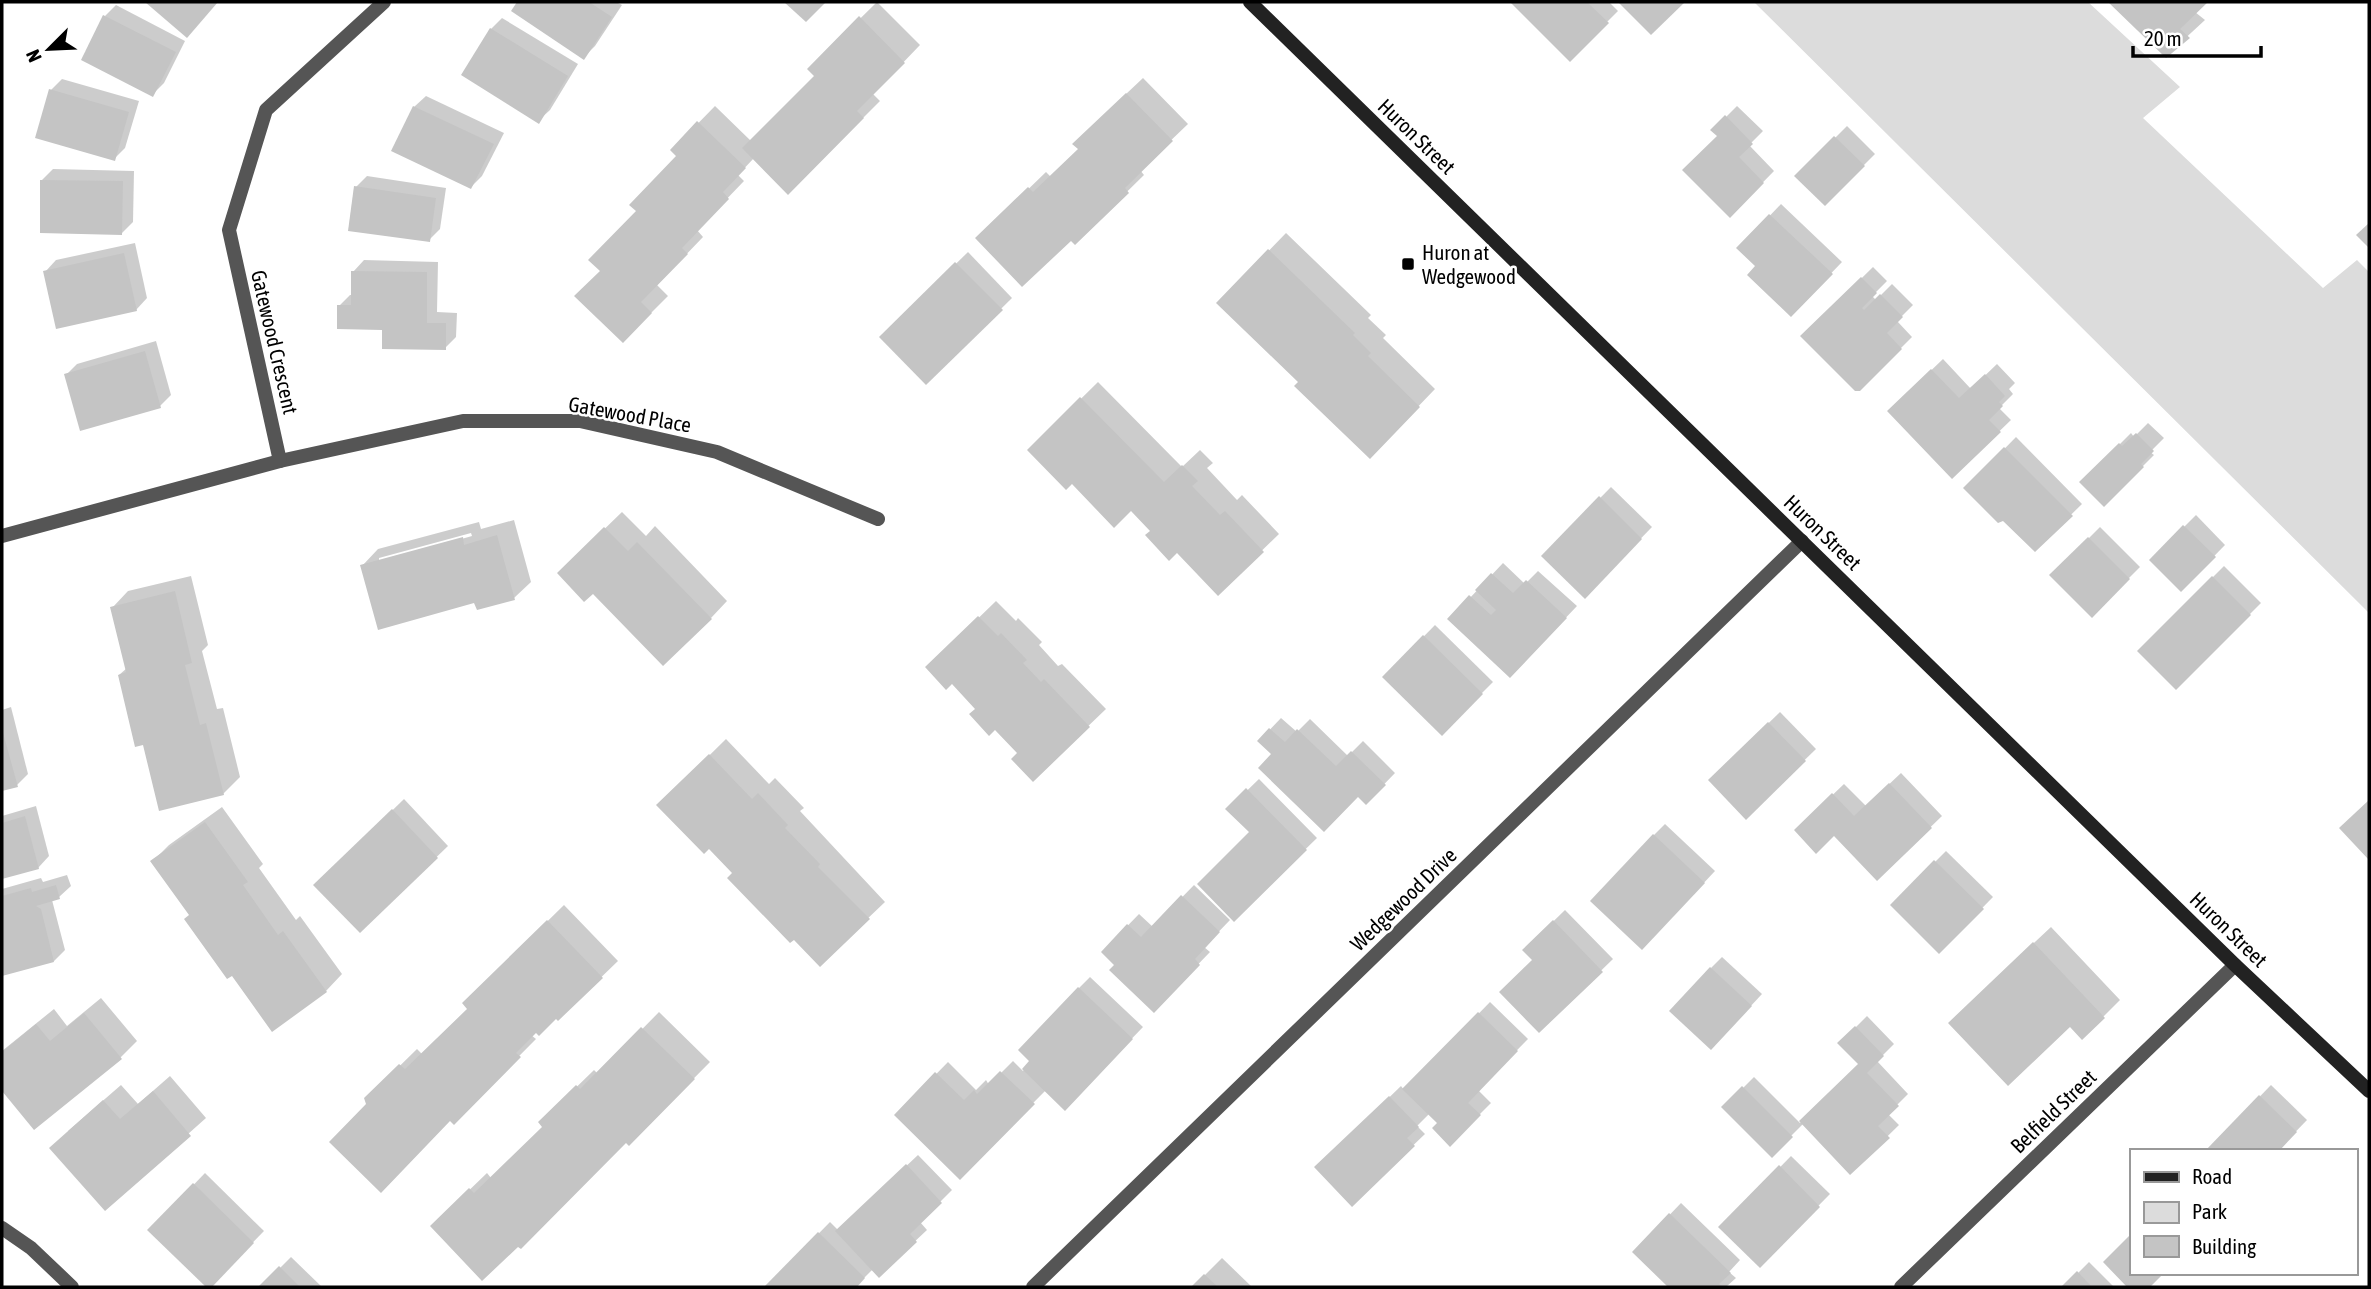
<svg xmlns="http://www.w3.org/2000/svg" width="2371" height="1289" font-family="'Asap Condensed',sans-serif">
	<style>
		.green { fill: #dcdcdc }
		.shadow { fill: #0003; fill-rule: evenodd }
		.building { fill: #c4c4c4 }
		.lines { fill: none; stroke-linecap: round; stroke-linejoin: round }
		.street { stroke: #555; stroke-width: 14 }
		.secondary { stroke: #222; stroke-width: 14 }
		.poi-dot { fill: #000; stroke: #fff; stroke-width: 2.5 }
		.labels { text-anchor: middle; dominant-baseline: central; stroke-width: 5; stroke-linejoin: round; paint-order: stroke }
		.street-label { font-size: 21px; fill: #000; stroke: #fff }
		.poi-label { font-size: 21px; fill: #000; stroke: #fff; text-anchor: start }
	</style>
	<rect width="100%" height="100%" fill="#fff"/>
	<path class="green" d="M1754,2H2088L2180,87L2143,118L2323,288L2357,260L2369,272V613Z"/>
	<g class="shadow">
		<path d="M519,2H616L622,5L595,46L584,57L513,11Z"/>
		<path d="M877,2L920,45L873,94L880,101L788,193L754,158L738,175L744,181L697,230L703,237L657,285L668,296L623,341L602,271L638,211L678,156L672,150L715,106L751,141L816,76L809,69Z"/>
		<path d="M1513,2H1609L1618,11L1570,59Z"/>
		<path d="M2111,2H2206L2195,12L2205,20L2166,56Z"/>
		<path d="M116,5L185,41L164,83L152,95L105,16Z"/>
		<path d="M502,18L578,64L550,110L538,121L491,29Z"/>
		<path d="M1143,78L1188,124L1140,170L1144,175L1075,243L1071,238H978L1046,172L1051,177L1080,149L1091,127Z"/>
		<path d="M62,79L139,101L125,148L114,159L51,90Z"/>
		<path d="M426,96L504,133L482,176L471,187L414,107Z"/>
		<path d="M1737,106L1763,131L1749,145L1774,171L1730,216L1719,136L1713,130Z"/>
		<path d="M1847,126L1875,154L1825,204L1797,176Z"/>
		<path d="M53,169L134,171L133,222L122,233L42,180Z"/>
		<path d="M367,176L446,188L440,229L429,240L356,187Z"/>
		<path d="M1781,204L1842,262L1791,315L1758,266L1739,248Z"/>
		<path d="M1286,233L1371,315L1368,318L1386,335L1383,338L1435,389L1386,440L1300,382L1218,303Z"/>
		<path d="M135,243L147,298L136,310L45,272L56,260Z"/>
		<path d="M968,252L1012,298L926,383L881,337Z"/>
		<path d="M364,260L438,262L437,312L457,313L456,337L445,348L384,329L339,306L350,295H353V272Z"/>
		<path d="M1873,267L1887,281L1872,296L1876,300L1892,284L1913,305L1897,321L1912,337L1859,390L1803,336Z"/>
		<path d="M156,341L171,395L160,406L66,375L77,364Z"/>
		<path d="M1943,359L1971,389L1997,364L2015,383L2009,389L2013,394L1999,408L2011,420L1952,477L1889,411Z"/>
		<path d="M1098,382L1182,467L1200,450L1213,463L1207,468L1237,500L1242,495L1279,534L1218,593L1177,551L1152,530L1131,508L1072,482L1029,450Z"/>
		<path d="M2148,423L2164,438L2150,452L2154,455L2104,505L2082,482L2131,433L2134,437Z"/>
		<path d="M2016,437L2082,504L2035,550L2004,518L1966,488Z"/>
		<path d="M1611,487L1652,527L1585,596L1543,556Z"/>
		<path d="M622,512L646,536L655,526L727,601L711,618L593,591L559,573Z"/>
		<path d="M2196,515L2225,545L2181,590L2151,560Z"/>
		<path d="M514,520L531,582L514,598L475,601L362,566L378,549L479,522L481,529ZM471,533L472,536L379,562V558Z"/>
		<path d="M2100,527L2140,567L2092,615L2052,575Z"/>
		<path d="M1503,563L1525,584L1538,571L1577,606L1521,665L1450,619Z"/>
		<path d="M2224,566L2261,603L2176,688L2139,651Z"/>
		<path d="M191,576L208,645L202,651L217,709L223,708L240,777L223,794L144,743L119,675L127,668L112,608L128,591Z"/>
		<path d="M996,601L1016,621L1018,618L1042,642L1039,645L1058,666L1062,664L1106,709L1033,779L1019,753L952,682L927,668Z"/>
		<path d="M1435,625L1493,682L1442,733L1384,677Z"/>
		<path d="M11,707L28,774L17,785L2,789V710Z"/>
		<path d="M1780,712L1816,749L1746,817L1710,780Z"/>
		<path d="M1281,718L1297,732L1310,719L1348,756L1363,741L1395,773L1366,803L1358,795L1273,754L1259,741Z"/>
		<path d="M726,739L769,784L775,778L804,808L800,811L885,902L820,964L709,847L659,805Z"/>
		<path d="M1901,773L1942,816L1877,879L1834,834L1796,830L1844,784L1866,806Z"/>
		<path d="M1259,779L1317,838L1234,919L1251,832L1228,809Z"/>
		<path d="M404,799L448,846L360,931L316,885Z"/>
		<path d="M36,806L49,856L38,868L2,877V816Z"/>
		<path d="M222,807L263,864L259,868L296,920L300,916L342,974L326,991L153,861L169,845Z"/>
		<path d="M1665,824L1715,871L1653,937L1654,835Z"/>
		<path d="M1946,851L1993,897L1939,952L1892,905Z"/>
		<path d="M67,875L71,886L59,897L52,900L65,950L54,961L2,974V889L41,878L43,882Z"/>
		<path d="M1194,885L1230,920L1204,947L1210,952L1154,1010L1103,951L1139,914L1153,927Z"/>
		<path d="M564,905L618,961L558,1019L556,1017L536,1031L531,1035L536,1039L454,1122L450,1119L368,1105L366,1099L417,1049L422,1054L470,1008L464,1003Z"/>
		<path d="M1565,910L1613,959L1539,1031L1534,960L1524,950Z"/>
		<path d="M2051,927L2120,1000L2082,1038L2070,1025L1967,1006Z"/>
		<path d="M1722,957L1762,994L1722,1037L1711,968Z"/>
		<path d="M1090,977L1143,1027L1065,1108L1046,1090L960,1177L896,1115L948,1062L976,1090L986,1080L989,1085L1013,1061L1023,1071L1031,1061L1079,988Z"/>
		<path d="M101,998L137,1041L120,1058L34,1128L2,1088V1051L54,1009L67,1026Z"/>
		<path d="M1490,1002L1528,1039L1478,1090L1491,1103L1450,1144L1439,1123L1429,1114L1417,1126L1425,1134L1352,1204L1317,1167L1401,1086L1404,1090Z"/>
		<path d="M659,1012L710,1062L629,1144L626,1141L432,1226L487,1173L491,1178L544,1126L557,1106L594,1070L598,1074Z"/>
		<path d="M1867,1016L1894,1044L1877,1061L1908,1094L1888,1114L1899,1125L1850,1173L1803,1124L1772,1155L1724,1107L1754,1077L1800,1123L1860,1064L1840,1043Z"/>
		<path d="M170,1076L206,1118L105,1208L68,1131L121,1085L138,1104Z"/>
		<path d="M2271,1085L2307,1120L2277,1151H2207Z"/>
		<path d="M918,1155L952,1190L920,1222L927,1230L879,1275L873,1269L855,1287H766L830,1222L838,1230Z"/>
		<path d="M1791,1156L1830,1194L1760,1265L1721,1227Z"/>
		<path d="M205,1173L264,1231L209,1287L150,1230Z"/>
		<path d="M1681,1203L1740,1260L1729,1272L1736,1278L1726,1287H1670L1634,1252Z"/>
		<path d="M291,1257L322,1287H261Z"/>
		<path d="M1222,1258L1252,1287H1193Z"/>
		<path d="M2089,1262L2114,1287H2063L2078,1273Z"/>
	</g>
	<g class="building">
		<path d="M145,2H218L187,38Z"/>
		<path d="M517,2H589L612,17L584,60L511,11Z"/>
		<path d="M784,2H826L806,22Z"/>
		<path d="M1510,2H1587L1609,23L1570,62Z"/>
		<path d="M1618,2H1685L1651,35Z"/>
		<path d="M2108,2H2208L2180,29L2190,38L2166,58Z"/>
		<path d="M103,15L176,52L153,97L81,60Z"/>
		<path d="M859,16L905,63L857,111L864,118L788,195L742,148L814,76L807,69Z"/>
		<path d="M490,28L568,76L539,124L461,75Z"/>
		<path d="M49,89L129,112L115,161L35,138Z"/>
		<path d="M1126,93L1173,141L1125,188L1129,193L1075,245L1071,241L1022,287L975,238L1028,187L1033,192L1078,149L1072,144Z"/>
		<path d="M413,106L494,144L471,189L391,151Z"/>
		<path d="M1725,115L1753,144L1739,157L1764,183L1730,218L1682,170L1717,136L1710,130Z"/>
		<path d="M697,121L746,168L723,192L729,199L682,248L688,254L641,302L652,313L623,343L574,296L600,271L588,260L636,211L629,205L676,156L670,150Z"/>
		<path d="M1834,136L1865,166L1825,206L1794,176Z"/>
		<path d="M40,180L123,181L122,235L40,233Z"/>
		<path d="M354,186L436,198L430,242L348,231Z"/>
		<path d="M1769,214L1833,274L1791,317L1747,275L1755,266L1736,248Z"/>
		<path d="M2369,223V248L2356,235Z"/>
		<path d="M1268,249L1355,333L1353,335L1371,353L1368,356L1420,407L1370,459L1294,386L1298,382L1216,303Z"/>
		<path d="M124,253L137,311L56,329L43,271Z"/>
		<path d="M955,262L1003,310L926,385L879,337Z"/>
		<path d="M351,271L427,272V323H446V350L382,349V330L337,329V305H351Z"/>
		<path d="M1861,277L1877,293L1862,308L1864,310L1880,294L1903,317L1887,333L1902,349L1860,391H1855L1800,336Z"/>
		<path d="M145,351L161,408L80,431L64,374Z"/>
		<path d="M1931,369L1959,398L1985,374L2005,396L1999,402L2003,406L1989,420L2001,432L1952,479L1887,411Z"/>
		<path d="M1080,397L1164,482L1182,465L1198,481L1192,486L1220,515L1225,511L1264,552L1218,596L1177,553L1169,561L1145,535L1150,531L1131,511L1114,528L1072,484L1066,490L1027,450Z"/>
		<path d="M2136,433L2154,451L2141,464L2144,467L2104,507L2079,482L2119,443L2122,446Z"/>
		<path d="M2004,447L2073,516L2035,552L2003,521L1998,523L1963,488Z"/>
		<path d="M1599,496L1642,539L1585,599L1541,556Z"/>
		<path d="M2183,525L2216,557L2181,592L2149,560Z"/>
		<path d="M604,527L628,551L637,542L712,619L663,666L593,594L584,602L557,573Z"/>
		<path d="M497,535L515,600L477,610L474,603L378,630L360,565L463,537L464,545Z"/>
		<path d="M2088,537L2130,579L2092,618L2049,575Z"/>
		<path d="M1491,573L1513,593L1526,580L1567,618L1510,678L1447,619L1469,595L1491,615L1496,610L1475,590Z"/>
		<path d="M2212,576L2251,615L2176,690L2137,651Z"/>
		<path d="M175,591L192,663L185,665L200,725L206,723L224,795L159,811L143,745L135,747L118,675L126,672L110,607Z"/>
		<path d="M978,616L998,636L1001,633L1027,660L1023,663L1041,682L1044,679L1090,727L1033,782L1011,759L1017,753L995,730L989,736L969,714L975,709L952,684L946,690L925,667Z"/>
		<path d="M1423,635L1483,694L1442,736L1382,677Z"/>
		<path d="M1768,722L1806,761L1746,820L1708,780Z"/>
		<path d="M1269,728L1285,742L1297,729L1336,766L1351,751L1386,785L1366,805L1358,797L1324,832L1258,768L1271,754L1257,741Z"/>
		<path d="M2,729L18,787L2,791Z"/>
		<path d="M709,754L752,799L758,793L788,825L785,828L820,864L818,867L870,919L820,967L794,940L790,943L727,878L732,873L709,849L704,854L656,805Z"/>
		<path d="M1889,783L1932,828L1877,881L1834,836L1816,854L1794,830L1832,793L1854,816Z"/>
		<path d="M1246,788L1307,850L1234,922L1197,884L1249,832L1225,809Z"/>
		<path d="M2369,800V860L2339,828Z"/>
		<path d="M392,809L438,858L360,933L313,885Z"/>
		<path d="M25,816L39,869L2,879V823Z"/>
		<path d="M205,822L248,882L243,885L278,935L283,931L327,992L272,1032L232,976L227,979L184,919L189,915L150,861Z"/>
		<path d="M1653,834L1705,883L1642,950L1590,901Z"/>
		<path d="M1934,860L1984,909L1939,954L1890,905Z"/>
		<path d="M56,885L60,899L36,906L41,909L54,962L2,976V896L31,888L32,892Z"/>
		<path d="M1181,895L1220,932L1195,959L1200,965L1154,1013L1109,970L1114,965L1101,952L1127,924L1141,937Z"/>
		<path d="M547,920L603,978L558,1021L556,1019L539,1036L536,1033L516,1053L521,1057L454,1125L450,1121L381,1193L329,1142L366,1104L364,1098L399,1064L405,1069L467,1009L462,1003Z"/>
		<path d="M1553,920L1603,972L1539,1033L1499,992L1532,960L1522,950Z"/>
		<path d="M2033,942L2105,1018L2082,1040L2070,1027L2008,1086L1948,1023Z"/>
		<path d="M1710,967L1752,1006L1711,1050L1669,1011Z"/>
		<path d="M1078,987L1133,1039L1065,1111L1022,1069L1029,1061L1018,1050Z"/>
		<path d="M1478,1012L1518,1051L1468,1103L1481,1115L1450,1147L1432,1128L1437,1123L1402,1089Z"/>
		<path d="M84,1013L122,1059L34,1130L2,1091V1052L36,1024L50,1041Z"/>
		<path d="M1855,1026L1884,1056L1867,1073L1899,1106L1878,1126L1890,1138L1850,1175L1799,1121L1858,1064L1837,1043Z"/>
		<path d="M641,1027L695,1079L629,1146L626,1143L521,1249L518,1247L482,1281L430,1226L469,1188L474,1193L542,1127L538,1122L576,1085L580,1089Z"/>
		<path d="M1000,1071L1035,1104L960,1180L894,1115L935,1072L964,1100L974,1090L977,1094Z"/>
		<path d="M1742,1086L1793,1137L1772,1158L1721,1107Z"/>
		<path d="M153,1091L191,1136L105,1211L49,1148L103,1100L120,1119Z"/>
		<path d="M2259,1095L2297,1132L2279,1151H2205Z"/>
		<path d="M1389,1096L1419,1127L1407,1138L1415,1146L1352,1207L1314,1167Z"/>
		<path d="M906,1164L942,1203L910,1234L917,1242L879,1278L835,1231Z"/>
		<path d="M1779,1165L1820,1207L1760,1268L1718,1227Z"/>
		<path d="M193,1183L254,1243L212,1287H206L147,1230Z"/>
		<path d="M1669,1213L1731,1273L1719,1284L1723,1287H1668L1632,1252Z"/>
		<path d="M818,1232L865,1278L857,1287H764Z"/>
		<path d="M2131,1234V1273H2164L2150,1287H2127L2103,1262Z"/>
		<path d="M279,1266L300,1287H258Z"/>
		<path d="M2077,1271L2092,1287H2061Z"/>
		<path d="M1204,1274L1218,1287H1191Z"/>
	</g>
	<g class="lines">
		<g class="street">
			<path d="M280,461L463,421H580L717,452L878,519"/>
			<path d="M2,536L280,461L229,230L266,110L384,2"/>
			<path d="M2,1228L31,1248L72,1287"/>
			<path d="M1033,1287L1802,541"/>
			<path d="M1901,1287L2235,965"/>
		</g>
		<path class="secondary" d="M1250,2L2235,965L2369,1091"/>
	</g>
	<rect class="poi-dot" x="1401" y="257" width="14" height="14" rx="3.5"/>
	<g class="labels">
		<g class="street-label">
			<text transform="translate(1417 136) rotate(44)">Huron Street</text>
			<text transform="translate(275 342) rotate(77)">Gatewood Crescent</text>
			<text transform="translate(630 414) rotate(10)">Gatewood Place</text>
			<text transform="translate(1823 532) rotate(44)">Huron Street</text>
			<text transform="translate(1403 899) rotate(-44)">Wedgewood Drive</text>
			<text transform="translate(2229 929) rotate(44)">Huron Street</text>
			<text transform="translate(2053 1111) rotate(-44)">Belfield Street</text>
		</g>
		<g class="poi-label">
			<text x="1422" y="252">Huron at<tspan x="1422" dy="24">Wedgewood</tspan></text>
		</g>
	</g>
	<rect width="2371" height="1289" fill="none" stroke="#000000" stroke-width="7"/>
	<rect x="2130" y="1149" width="228" height="126" fill="#ffffff" stroke="#999999" stroke-width="2"/>
	<rect x="2144" y="1172" width="35" height="10" fill="#222222" stroke="#999999" stroke-width="2"/>
	<text x="2192" y="1184" font-size="21" fill="#000000">Road</text>
	<rect x="2144" y="1202" width="35" height="21" fill="#dcdcdc" stroke="#999999" stroke-width="2"/>
	<text x="2192" y="1219" font-size="21" fill="#000000">Park</text>
	<rect x="2144" y="1236" width="35" height="21" fill="#c4c4c4" stroke="#999999" stroke-width="2"/>
	<text x="2192" y="1254" font-size="21" fill="#000000">Building</text>
	<g transform="translate(49 49) rotate(246)" stroke="#ffffff" stroke-width="5" paint-order="stroke">
	<path d="M0-5L12 26L0 18L-12 26Z" fill="#000000"/>
	<text y="-10" font-size="19" font-weight="bold" text-anchor="middle" fill="#000000">N</text>
	</g>
	<path d="M2133 46v10h128v-10" fill="none" stroke="#000000" stroke-width="3.5"/>
	<text x="2144" y="46" font-size="21" fill="#000000" stroke="#ffffff" stroke-width="5" paint-order="stroke">20 m</text>
</svg>
